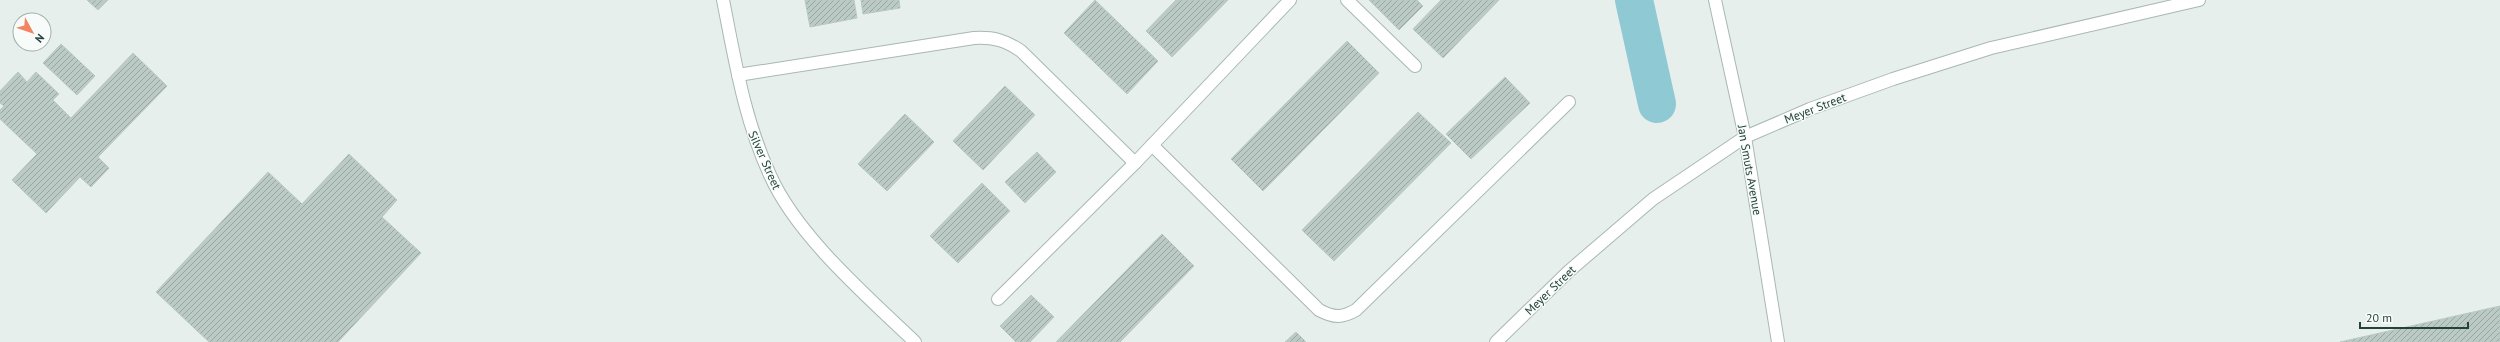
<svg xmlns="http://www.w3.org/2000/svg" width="2500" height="342" font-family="'PT Sans',sans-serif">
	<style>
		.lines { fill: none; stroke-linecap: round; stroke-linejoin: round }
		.canal { stroke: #8ec9d4; stroke-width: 38 }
		.building { fill: url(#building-hatch); stroke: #b8c9c2 }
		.minor-casing { stroke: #a8b8b2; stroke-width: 14 }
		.tertiary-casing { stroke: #a8b8b2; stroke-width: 14 }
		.minor { stroke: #fff; stroke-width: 12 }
		.tertiary { stroke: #fff; stroke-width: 12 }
		.labels { text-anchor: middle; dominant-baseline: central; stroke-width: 3; stroke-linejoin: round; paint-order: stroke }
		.street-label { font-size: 12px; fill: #24423a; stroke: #f7fbf9 }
	</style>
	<defs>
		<pattern id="building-hatch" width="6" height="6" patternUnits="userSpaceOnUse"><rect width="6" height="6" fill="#bbcac4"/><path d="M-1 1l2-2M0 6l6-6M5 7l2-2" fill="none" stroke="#98a6a0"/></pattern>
	</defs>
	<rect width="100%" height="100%" fill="#e6efeb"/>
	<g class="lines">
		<path class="canal" d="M1634,0L1657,104"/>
	</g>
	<g class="building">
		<path d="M87,0H108L98,10Z"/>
		<path d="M805,0H854L857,18L810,27Z"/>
		<path d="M861,0H899L900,8L863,14Z"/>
		<path d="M1095,0L1158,61L1127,94L1064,33Z"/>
		<path d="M1176,0H1228L1172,57L1146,31Z"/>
		<path d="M1369,0H1417L1423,6L1399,30Z"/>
		<path d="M1441,0H1499L1443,58L1413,29Z"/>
		<path d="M1347,41L1379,73L1263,191L1231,159Z"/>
		<path d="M61,44L95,76L77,95L43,63Z"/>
		<path d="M133,53L167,86L98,157L109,168L91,187L80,177L46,213L12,180L37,154L0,119V110L4,106L0,103V91L18,72L27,82L36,72L59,94L53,100L71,118Z"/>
		<path d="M1505,77L1530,103L1471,159L1446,134Z"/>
		<path d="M1005,86L1035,115L983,170L953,141Z"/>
		<path d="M1418,112L1451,143L1334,261L1302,230Z"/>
		<path d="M905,114L934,142L887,191L858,164Z"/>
		<path d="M1037,152L1056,172L1025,203L1005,182Z"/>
		<path d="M349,154L397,200L382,217L421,253L338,342H209L156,292L268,172L302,204Z"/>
		<path d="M982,183L1010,211L958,263L930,236Z"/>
		<path d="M1162,234L1194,266L1120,342H1056Z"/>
		<path d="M1031,295L1054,317L1030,342H1016L1000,326Z"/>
		<path d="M2500,306V342H2340Z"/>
		<path d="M1296,332L1306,342H1285Z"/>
	</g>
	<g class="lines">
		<g class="minor-casing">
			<g id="minor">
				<path d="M723,0C735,60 744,119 770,175C797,236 867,296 915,342"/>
				<path d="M1347,0L1415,66"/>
				<path d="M1715,0L1745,137L1778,342"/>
				<path d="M738,75L974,38C993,37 1005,40 1021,51L1135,163"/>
				<path d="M1152,145L1319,310C1334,318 1342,318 1356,310L1569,102"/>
				<path d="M998,299L1135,163L1290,0"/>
			</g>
		</g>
		<g class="tertiary-casing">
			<path id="tertiary" d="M1496,342L1569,271L1653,199L1745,137L1810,109L1893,79L1991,48L2199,0"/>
		</g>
		<use href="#minor" class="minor"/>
		<use href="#tertiary" class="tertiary"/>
	</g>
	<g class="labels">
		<g class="street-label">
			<text transform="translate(1815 108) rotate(-21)">Meyer Street</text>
			<text transform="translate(765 160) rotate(66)">Silver Street</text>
			<text transform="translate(1750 170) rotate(80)">Jan Smuts Avenue</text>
			<text transform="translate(1550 290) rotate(-44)">Meyer Street</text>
		</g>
	</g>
	<g transform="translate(32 32) rotate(130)"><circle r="19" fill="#f7fbf9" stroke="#a3b1ad"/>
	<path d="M0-3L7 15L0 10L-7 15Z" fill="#f4845f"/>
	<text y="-6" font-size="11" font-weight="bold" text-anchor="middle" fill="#24423a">N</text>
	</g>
	<path d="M2360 322v6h108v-6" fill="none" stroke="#24423a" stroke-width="2"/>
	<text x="2366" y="322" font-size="12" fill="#24423a" stroke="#f7fbf9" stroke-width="3" paint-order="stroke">20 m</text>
</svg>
